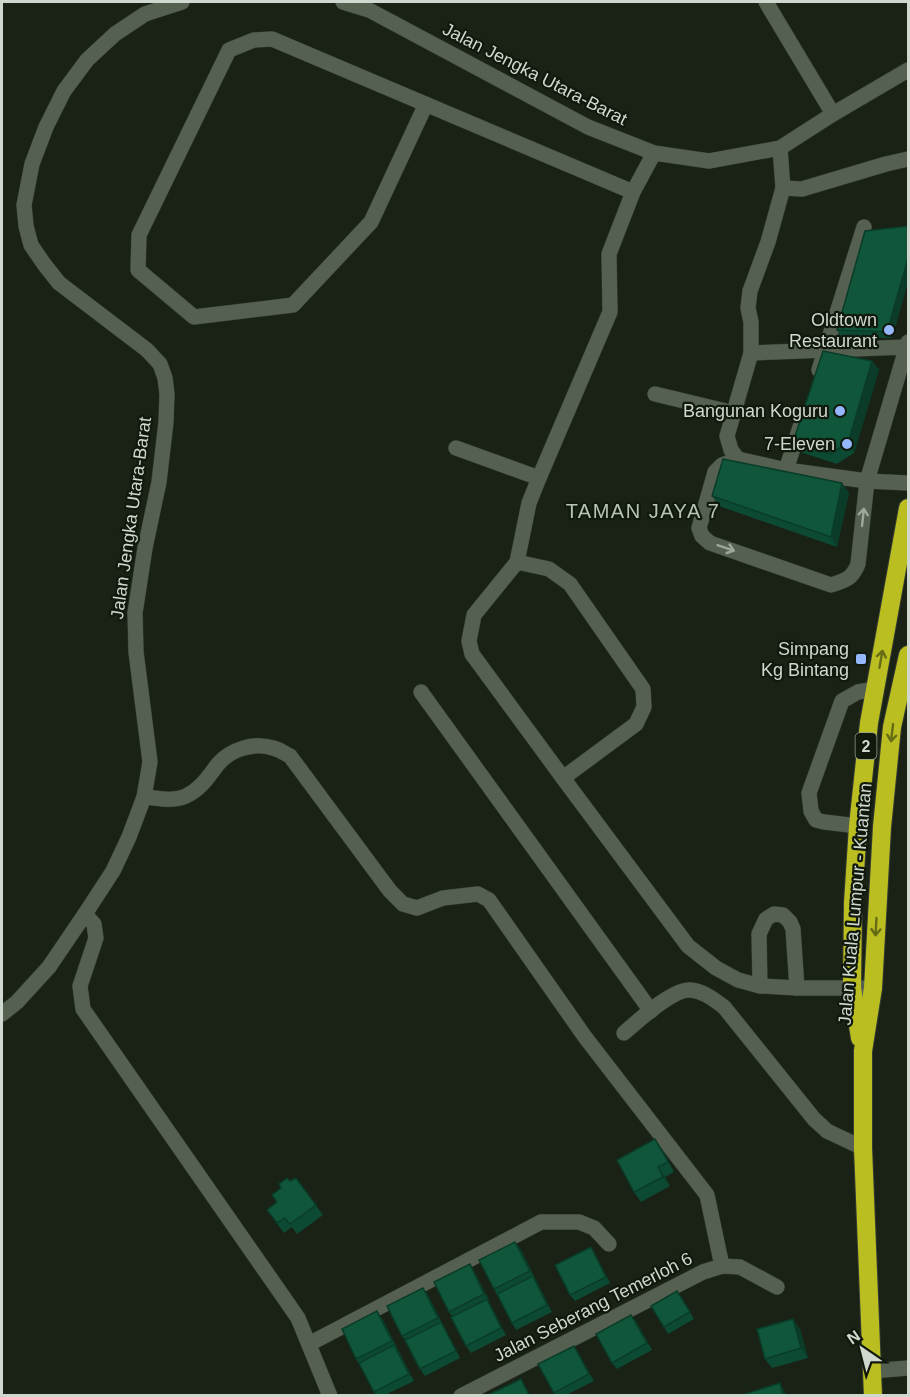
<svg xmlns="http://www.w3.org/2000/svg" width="910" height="1397" font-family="Helvetica,sans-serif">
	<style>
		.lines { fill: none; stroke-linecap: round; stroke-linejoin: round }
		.minor-casing { stroke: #353c33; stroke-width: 16 }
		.highway-casing { stroke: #353c33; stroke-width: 20 }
		.minor { stroke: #556051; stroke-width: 15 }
		.highway { stroke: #bbbe20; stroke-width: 18 }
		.wall { fill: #0d4a33 }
		.shaded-wall { fill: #0a3c29 }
		.building { fill: #0f563b; stroke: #0a3c29; stroke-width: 1.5 }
		.oneway { stroke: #9fa79c }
		.oneway2 { stroke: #666c16 }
		.poi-dot { fill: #95b7fd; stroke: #10190c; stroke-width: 2 }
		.labels { text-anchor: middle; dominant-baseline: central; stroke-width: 4.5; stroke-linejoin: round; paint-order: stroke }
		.shield { fill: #10190c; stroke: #969e94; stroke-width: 1.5 }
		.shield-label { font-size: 16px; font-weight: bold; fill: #d0d7ce }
		.street-label { font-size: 18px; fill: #d0d7ce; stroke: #10190c }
		.poi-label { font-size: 18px; fill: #d0d7ce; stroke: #10190c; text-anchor: end }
		.neighbourhood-label { font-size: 20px; letter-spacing: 1.5px; fill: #b8c4b3; stroke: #10190c }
	</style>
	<rect width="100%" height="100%" fill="#192215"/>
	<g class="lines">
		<g class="minor-casing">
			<g id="minor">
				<path d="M343,2L369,10L588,127L654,153L709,161L780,148L833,114L908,70"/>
				<path d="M766,2L833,114"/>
				<path d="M426,104L371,222L293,305L194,317L138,270L139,235L229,50L254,40L272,39L633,192"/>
				<path d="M780,148L783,188L768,242L750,291L748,308L751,322V353L727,436L731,450L738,459L786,470L867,481L908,483"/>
				<path d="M654,153L633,192L609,254L610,312L539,478L529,503L517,562L474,615L469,641L472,654L563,778L688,946L716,968L738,980L760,986L797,988H864"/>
				<path d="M783,188L802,189L886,164L908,159"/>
				<path d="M751,353L907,347"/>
				<path d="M819,370L864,227"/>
				<path d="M655,394L734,413"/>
				<path d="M456,448L539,478"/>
				<path d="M738,459L722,465L715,472L699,528L702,536L710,543L831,585C846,580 852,579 858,564L867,481L908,342"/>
				<path d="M786,470L800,427"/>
				<path d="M517,562L549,569L570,584L643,689L644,707L636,724L563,778"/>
				<path d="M421,692L651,1011"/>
				<path d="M144,797C158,798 173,802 186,796C201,789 208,777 218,764C231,749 254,742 273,748C279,749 285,754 290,756L390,891L403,904L417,908L443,898L478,894L489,900L585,1037L707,1195L722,1266"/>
				<path d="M858,826L824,822L816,820L811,811L809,793L842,701L858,692L875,689"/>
				<path d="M85,914L94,924L96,938L80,986L83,1009L298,1318L330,1396"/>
				<path d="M760,986L759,934L766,919L774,914L783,915L790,922L793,929L797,988"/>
				<path d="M2,1014L17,1002L49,967L85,914L113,871L129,837L144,797L150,762L136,652L135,613L145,548L159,482L166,422L167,394L165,378L160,364L147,350L59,283L44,264L31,245L26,226L24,205L32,164L46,127L64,91L87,60L115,34L145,14L182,2"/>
				<path d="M624,1033C638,1021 672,989 690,990C704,991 713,999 724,1007L814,1119L827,1131L863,1148"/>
				<path d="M309,1344L541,1222H579L594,1228L609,1244"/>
				<path d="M872,1371L908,1368"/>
				<path d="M461,1396L703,1272L722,1266L740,1267L777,1287"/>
			</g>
		</g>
		<g class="highway-casing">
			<g id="highway">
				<path d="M860,1038L852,988L853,903L858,826L869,723L908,508"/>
				<path d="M873,1396L863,1148V1051L873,988L882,827L892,727L908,655"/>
			</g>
		</g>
		<use href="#minor" class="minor"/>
		<use href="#highway" class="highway"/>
	</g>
	<g class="wall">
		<path d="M909,226V278L892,338L841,337L837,330Z"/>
		<path d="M872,361L879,370L854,453L837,464L800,452L793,442Z"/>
		<path d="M849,493L837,547L719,506L712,496Z"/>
		<path d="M662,1149L674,1172L665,1177L670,1186L641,1202L634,1192Z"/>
		<path d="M296,1178L323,1215L297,1234L292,1227L284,1233L267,1210L277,1203L290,1181Z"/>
		<path d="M591,1247L595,1254L610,1283L575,1301L570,1295Z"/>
		<path d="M520,1248L552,1312L516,1330L512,1323L494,1289Z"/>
		<path d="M474,1271L489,1300L488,1301L506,1335L471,1353L466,1346L452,1316L449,1312Z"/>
		<path d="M423,1288L428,1295L460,1358L425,1376L420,1369L406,1341L402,1336Z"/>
		<path d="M682,1298L694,1319L668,1334L664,1327Z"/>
		<path d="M382,1318L414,1381L385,1395H376L356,1359Z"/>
		<path d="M636,1321L652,1350L617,1369L612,1363Z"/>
		<path d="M800,1329L808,1358L772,1368L765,1359Z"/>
		<path d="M574,1346L578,1352L594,1381L566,1395H556L554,1393Z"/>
	</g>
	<g class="shaded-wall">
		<path d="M909,255V278L892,338L887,332Z"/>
		<path d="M872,361L879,370L854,453L848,443Z"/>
		<path d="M842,483L849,493L837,547L831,537Z"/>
		<path d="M655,1139L662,1149L674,1172L668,1162Z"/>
		<path d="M658,1167L665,1177L670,1186L663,1177Z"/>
		<path d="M515,1242L520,1248L535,1278L530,1271Z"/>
		<path d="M591,1247L595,1254L610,1283L606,1277Z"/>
		<path d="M470,1264L474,1271L489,1300L484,1294Z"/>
		<path d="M533,1276L537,1283L552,1312L547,1305Z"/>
		<path d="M423,1288L428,1295L460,1358L456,1351Z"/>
		<path d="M487,1299L491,1305L506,1335L501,1328Z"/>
		<path d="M377,1311L382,1318L397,1347L392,1341Z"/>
		<path d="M631,1315L636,1321L652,1350L647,1343Z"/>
		<path d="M793,1319L800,1329L808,1358L801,1348Z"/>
		<path d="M394,1345L399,1351L414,1381L409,1374Z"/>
		<path d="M574,1346L578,1352L594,1381L589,1374Z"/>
		<path d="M780,1383L784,1390L786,1395H783Z"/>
	</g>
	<g class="building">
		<path d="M909,226V255L887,332L837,330L865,231Z"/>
		<path d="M823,351L872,361L848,443L830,454L793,442Z"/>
		<path d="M723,459L842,483L831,537L712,496Z"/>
		<path d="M655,1139L668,1162L658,1167L663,1177L634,1192L617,1160Z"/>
		<path d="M287,1178L290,1181L296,1178L316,1205L290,1224L285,1218L277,1223L267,1210L277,1202L272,1195L281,1188L279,1184Z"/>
		<path d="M515,1242L530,1271L494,1289L479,1260Z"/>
		<path d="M591,1247L606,1277L570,1295L555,1265Z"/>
		<path d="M470,1264L484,1294L449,1312L434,1282Z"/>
		<path d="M533,1276L547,1305L512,1323L497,1294Z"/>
		<path d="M423,1288L438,1318L402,1336L387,1306Z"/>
		<path d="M677,1291L690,1312L664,1327L651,1306Z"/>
		<path d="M487,1299L501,1328L466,1346L451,1317Z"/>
		<path d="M377,1311L392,1341L356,1359L342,1329Z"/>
		<path d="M631,1315L647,1343L612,1363L596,1334Z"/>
		<path d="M793,1319L801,1348L765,1359L757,1329Z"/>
		<path d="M441,1322L456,1351L420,1369L405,1340Z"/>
		<path d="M394,1345L409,1374L374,1392L359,1363Z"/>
		<path d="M574,1346L589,1374L554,1393L538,1364Z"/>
		<path d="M521,1379L529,1395H488Z"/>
		<path d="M780,1383L783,1395H746L745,1394Z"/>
	</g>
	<defs><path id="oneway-shaft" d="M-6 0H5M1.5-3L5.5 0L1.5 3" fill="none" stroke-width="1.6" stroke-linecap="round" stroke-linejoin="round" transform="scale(1.5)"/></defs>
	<g class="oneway">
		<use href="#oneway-shaft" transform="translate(863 517) rotate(-84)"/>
		<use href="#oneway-shaft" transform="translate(726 548) rotate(19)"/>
	</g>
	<g class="oneway2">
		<use href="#oneway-shaft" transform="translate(881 659) rotate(-80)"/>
		<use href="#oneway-shaft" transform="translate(892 733) rotate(97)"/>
		<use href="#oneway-shaft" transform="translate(876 927) rotate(93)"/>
	</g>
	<g class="poi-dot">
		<circle cx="889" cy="330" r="6"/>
		<circle cx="840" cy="411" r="6"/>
		<circle cx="847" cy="444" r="6"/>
		<rect x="855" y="653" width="12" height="12" rx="3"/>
	</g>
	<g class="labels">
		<rect class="shield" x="855.5" y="733" width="21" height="26" rx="4.5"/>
		<g class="shield-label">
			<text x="866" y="746">2</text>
		</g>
		<g class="street-label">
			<text transform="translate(535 74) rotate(27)">Jalan Jengka Utara-Barat</text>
			<text transform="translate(131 518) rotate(-82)">Jalan Jengka Utara-Barat</text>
			<text transform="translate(855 904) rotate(-85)">Jalan Kuala Lumpur - Kuantan</text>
			<text transform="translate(593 1307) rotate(-27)">Jalan Seberang Temerloh 6</text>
		</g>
		<g class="poi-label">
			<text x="877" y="320">Oldtown<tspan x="877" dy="21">Restaurant</tspan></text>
			<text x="828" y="411">Bangunan Koguru</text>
			<text x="835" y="444">7-Eleven</text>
			<text x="849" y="649">Simpang<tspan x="849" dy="21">Kg Bintang</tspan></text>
		</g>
		<g class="neighbourhood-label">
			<text x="643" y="511">TAMAN JAYA 7</text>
		</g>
	</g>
	<rect width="910" height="1397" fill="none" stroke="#d0d7ce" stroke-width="6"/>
	<g transform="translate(862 1349) rotate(325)" stroke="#10190c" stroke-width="4.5" paint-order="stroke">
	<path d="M0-4.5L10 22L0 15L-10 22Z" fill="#d0d7ce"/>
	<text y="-9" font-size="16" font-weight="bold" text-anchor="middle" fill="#d0d7ce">N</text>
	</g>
</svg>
